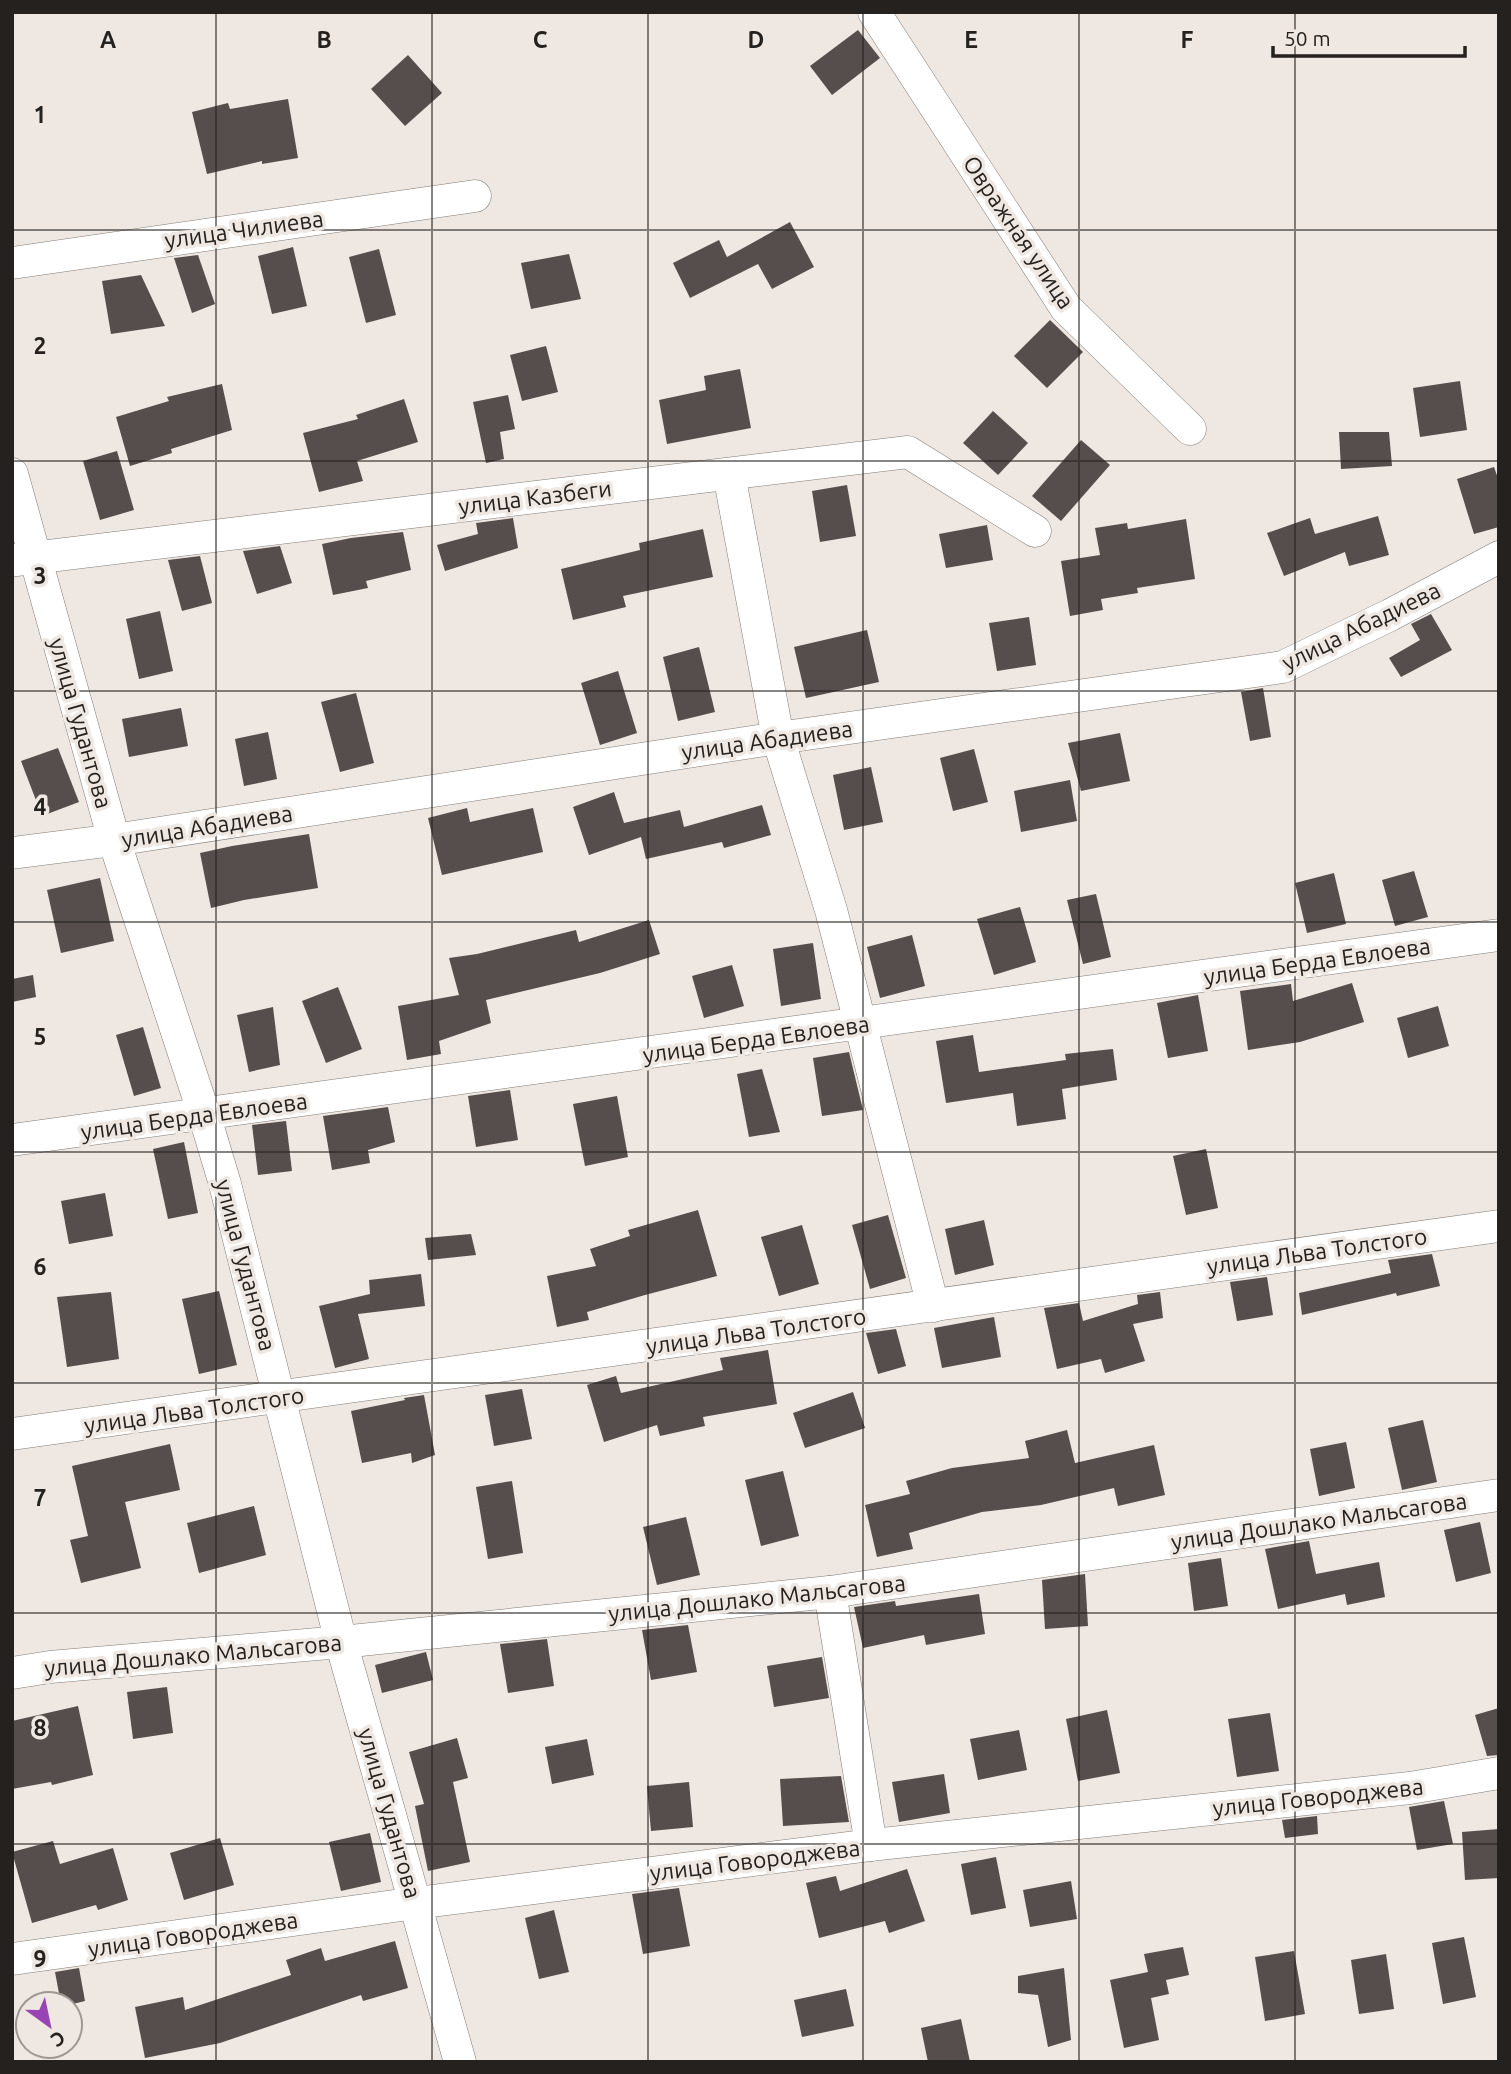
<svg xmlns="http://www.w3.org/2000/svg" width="1511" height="2074" font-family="Ubuntu,sans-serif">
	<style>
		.building { fill: #564e4d }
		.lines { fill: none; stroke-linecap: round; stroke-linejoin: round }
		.minor-casing { stroke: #837c77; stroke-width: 33 }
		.minor { stroke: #fff; stroke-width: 32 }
		.grid { fill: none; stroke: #24211f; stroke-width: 2; stroke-opacity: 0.55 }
		.labels { text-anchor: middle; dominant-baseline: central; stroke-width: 7; stroke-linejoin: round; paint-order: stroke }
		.street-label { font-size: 23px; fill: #24211f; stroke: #efe7e1 }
		.grid-label { font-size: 23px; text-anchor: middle; font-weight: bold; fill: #24211f; stroke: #efe7e1; stroke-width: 7; stroke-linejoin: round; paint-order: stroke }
	</style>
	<rect width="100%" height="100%" fill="#efe7e1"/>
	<g class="building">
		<path d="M858,30L880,58L832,95L810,66Z"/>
		<path d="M408,55L442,93L405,126L371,89Z"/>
		<path d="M288,99L298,158L262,164V161L207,174L192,112L228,103L230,109Z"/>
		<path d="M790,222L814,267L772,289L758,264L690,298L673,263L719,240L727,257Z"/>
		<path d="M293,247L307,306L272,314L258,256Z"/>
		<path d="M379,249L396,315L366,323L349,257Z"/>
		<path d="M569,254L581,299L531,309L521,263Z"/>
		<path d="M198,255L215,304L192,313L174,258Z"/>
		<path d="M141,275L165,326L111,334L102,281Z"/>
		<path d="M1050,320L1083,352L1047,388L1014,356Z"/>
		<path d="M546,346L558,392L522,401L510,355Z"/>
		<path d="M740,369L751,428L667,444L659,400L706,390L704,376Z"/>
		<path d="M1460,381L1467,430L1420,437L1413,388Z"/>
		<path d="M222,384L232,430L171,449L172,453L130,466L116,417L169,401L167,397Z"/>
		<path d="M508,395L515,429L500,432L504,459L486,463L473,402Z"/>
		<path d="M404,399L418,442L357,461L363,481L319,492L303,433L358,419L356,415Z"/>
		<path d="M993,411L1028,443L998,475L963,443Z"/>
		<path d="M1339,432H1389L1392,466L1341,469Z"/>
		<path d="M1081,440L1110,465L1061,521L1032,496Z"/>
		<path d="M117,451L134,510L100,520L83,461Z"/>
		<path d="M1494,467L1499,481V527L1474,534L1457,479Z"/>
		<path d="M847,485L856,536L820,542L812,491Z"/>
		<path d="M1378,516L1389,555L1349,566L1345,552L1284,576L1267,533L1310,518L1315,534Z"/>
		<path d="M513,518L518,548L445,571L437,545L478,534L476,523Z"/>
		<path d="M1186,519L1195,579L1137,588L1138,593L1101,599L1103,610L1070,616L1061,561L1100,555L1095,528L1127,523L1128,529Z"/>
		<path d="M987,525L993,560L946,568L939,534Z"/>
		<path d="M703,529L713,577L623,596L626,607L573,620L561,569L640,550L639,543Z"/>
		<path d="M403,532L411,570L366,581L368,588L333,595L322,544L351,538Z"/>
		<path d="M280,546L292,583L257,594L243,551Z"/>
		<path d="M200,556L212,603L182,611L168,560Z"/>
		<path d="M160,611L173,671L139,679L126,619Z"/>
		<path d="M1431,614L1452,650L1401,677L1389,658L1420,640L1411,624Z"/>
		<path d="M1029,617L1036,665L997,671L989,623Z"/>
		<path d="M867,630L879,682L806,698L794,647Z"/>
		<path d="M699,647L715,712L678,721L663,657Z"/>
		<path d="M618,671L637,733L600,745L581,683Z"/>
		<path d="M1263,688L1271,737L1250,741L1241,692Z"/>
		<path d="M356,693L374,763L340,772L321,702Z"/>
		<path d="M181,708L188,746L129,757L122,719Z"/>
		<path d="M268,732L277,779L244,786L235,739Z"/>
		<path d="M1120,733L1130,781L1081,791L1068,743Z"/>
		<path d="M58,748L79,802L42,816L21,761Z"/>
		<path d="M974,749L988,802L953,811L940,758Z"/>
		<path d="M871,767L883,822L844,830L833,775Z"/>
		<path d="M1070,780L1077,821L1021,832L1014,791Z"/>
		<path d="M614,792L624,823L680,810L684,827L762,805L771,835L724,848L722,842L646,859L641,837L589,855L573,807Z"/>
		<path d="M467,808L470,822L533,808L543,852L442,875L428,818Z"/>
		<path d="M309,834L318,888L244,900L211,908L200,853L232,846Z"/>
		<path d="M1414,871L1428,917L1395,926L1382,880Z"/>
		<path d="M1334,873L1346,924L1307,933L1295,883Z"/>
		<path d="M100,878L114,941L61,953L47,890Z"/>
		<path d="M1096,894L1111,957L1083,964L1067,900Z"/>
		<path d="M1020,907L1036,962L994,975L977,919Z"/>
		<path d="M649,920L660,954L600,973L486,1000L491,1023L439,1041L441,1054L407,1060L398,1006L459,995L449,958L477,954L576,930L579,942Z"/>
		<path d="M912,935L925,986L880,998L867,947Z"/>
		<path d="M813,943L821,999L781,1006L773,949Z"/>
		<path d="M732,965L744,1006L704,1018L692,976Z"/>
		<path d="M33,975L36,997L12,1002V979Z"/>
		<path d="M1352,983L1364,1022L1300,1042L1248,1050L1240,991L1291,984L1293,1001Z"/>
		<path d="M338,987L362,1049L326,1063L302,1001Z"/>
		<path d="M1198,995L1208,1051L1168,1058L1157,1003Z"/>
		<path d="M1438,1006L1449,1046L1408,1058L1397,1018Z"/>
		<path d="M273,1007L280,1065L249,1072L237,1015Z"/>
		<path d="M143,1027L161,1088L134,1096L116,1035Z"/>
		<path d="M973,1035L979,1072L1066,1060L1065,1054L1113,1049L1117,1080L1062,1089L1066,1119L1017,1126L1013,1093L946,1103L936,1041Z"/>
		<path d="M849,1052L863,1110L822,1116L813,1058Z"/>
		<path d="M762,1069L780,1132L749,1137L737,1074Z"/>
		<path d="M510,1090L518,1140L476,1147L468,1096Z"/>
		<path d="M617,1096L628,1157L585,1166L573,1104Z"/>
		<path d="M388,1107L395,1142L368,1150L370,1163L332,1170L323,1116Z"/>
		<path d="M286,1121L292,1171L258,1175L252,1125Z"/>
		<path d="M184,1142L198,1213L168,1219L153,1149Z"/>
		<path d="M1206,1149L1218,1208L1186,1215L1173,1156Z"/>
		<path d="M105,1193L113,1236L69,1244L61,1201Z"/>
		<path d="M698,1210L717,1276L645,1295L587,1312L589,1320L557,1327L547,1276L596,1266L590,1249L630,1236L628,1230Z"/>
		<path d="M888,1215L906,1278L870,1289L852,1225Z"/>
		<path d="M984,1220L994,1265L955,1275L945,1229Z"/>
		<path d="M802,1225L819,1284L779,1296L761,1237Z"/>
		<path d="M471,1234L476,1255L428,1260L425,1238Z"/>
		<path d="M1432,1254L1440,1286L1397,1296L1396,1293L1302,1315L1299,1293L1391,1273L1388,1260Z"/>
		<path d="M421,1274L425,1306L358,1314L369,1359L335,1368L319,1306L370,1294L369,1280Z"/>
		<path d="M1267,1277L1273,1315L1237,1321L1230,1282Z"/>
		<path d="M219,1291L237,1365L199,1374L182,1299Z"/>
		<path d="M111,1292L119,1359L67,1367L57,1297Z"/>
		<path d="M1160,1292L1163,1318L1133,1324L1145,1361L1105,1373L1101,1359L1057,1369L1044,1308L1079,1303L1083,1321L1138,1304L1137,1295Z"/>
		<path d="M994,1317L1001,1357L942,1368L934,1328Z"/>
		<path d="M896,1329L906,1366L878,1374L866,1333Z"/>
		<path d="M768,1350L777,1404L703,1417L705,1426L660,1436L657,1425L604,1442L587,1385L616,1376L621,1393L723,1370L720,1358Z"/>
		<path d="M522,1389L532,1439L494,1446L485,1395Z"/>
		<path d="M853,1392L865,1428L805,1448L793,1413Z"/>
		<path d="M424,1395L435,1455L412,1463L411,1453L362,1463L351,1411L405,1400L404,1398Z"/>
		<path d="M1423,1420L1437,1482L1402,1490L1388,1428Z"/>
		<path d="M1067,1430L1075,1463L1154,1445L1165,1495L1118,1506L1114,1488L1041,1505L982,1512L909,1533L913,1549L877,1557L865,1505L910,1494L906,1481L952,1468L1029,1458L1025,1441Z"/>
		<path d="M1346,1442L1355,1488L1319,1496L1310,1449Z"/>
		<path d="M170,1444L180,1490L125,1502L141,1568L81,1583L70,1540L88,1536L72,1466Z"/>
		<path d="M783,1471L799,1536L761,1546L745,1480Z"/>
		<path d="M512,1481L523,1553L488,1559L476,1487Z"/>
		<path d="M254,1506L266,1555L199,1573L187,1523Z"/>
		<path d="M686,1517L700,1575L657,1585L643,1527Z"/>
		<path d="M1480,1522L1491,1573L1456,1582L1444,1530Z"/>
		<path d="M1309,1541L1316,1574L1379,1562L1385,1597L1347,1605L1345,1594L1278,1609L1265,1549Z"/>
		<path d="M1221,1558L1228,1606L1194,1611L1188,1563Z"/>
		<path d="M1085,1574L1088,1626L1045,1629L1042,1580Z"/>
		<path d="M979,1594L985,1634L926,1645L924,1635L863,1648L854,1607L895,1601L896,1606Z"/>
		<path d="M688,1625L697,1672L651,1680L642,1630Z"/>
		<path d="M547,1639L554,1686L508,1693L500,1644Z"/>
		<path d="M426,1652L433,1680L382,1693L375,1665Z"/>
		<path d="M822,1657L829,1698L774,1707L767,1666Z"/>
		<path d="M167,1687L173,1733L133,1739L127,1692Z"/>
		<path d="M78,1706L93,1775L52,1785L51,1782L12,1789V1721Z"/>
		<path d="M1499,1708V1755L1487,1756L1475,1715Z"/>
		<path d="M1107,1710L1120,1773L1078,1781L1066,1719Z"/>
		<path d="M1270,1713L1279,1771L1237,1777L1228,1719Z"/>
		<path d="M1019,1730L1027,1770L978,1780L970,1739Z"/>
		<path d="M457,1738L468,1778L453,1782L470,1862L428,1871L415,1806L424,1804L409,1752Z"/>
		<path d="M587,1739L594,1775L552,1784L545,1747Z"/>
		<path d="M944,1774L950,1813L899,1822L892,1782Z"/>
		<path d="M841,1776L849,1822L783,1826L780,1779Z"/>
		<path d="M689,1782L693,1827L651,1831L647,1786Z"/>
		<path d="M1444,1801L1453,1844L1417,1850L1409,1807Z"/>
		<path d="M1317,1816L1318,1834L1285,1838L1282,1820Z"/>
		<path d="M1499,1829V1878L1465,1880L1462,1832Z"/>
		<path d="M370,1833L381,1882L341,1891L329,1842Z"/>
		<path d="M220,1838L234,1885L184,1900L170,1853Z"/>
		<path d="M53,1841L60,1864L113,1848L128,1900L98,1910L96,1905L32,1923L12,1852Z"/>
		<path d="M996,1857L1006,1908L971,1915L961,1864Z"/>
		<path d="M907,1869L925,1921L889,1933L885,1921L819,1938L806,1883L836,1876L840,1891Z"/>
		<path d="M1071,1881L1077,1919L1030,1927L1023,1890Z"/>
		<path d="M679,1888L690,1946L643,1954L632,1894Z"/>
		<path d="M554,1910L569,1972L539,1979L525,1918Z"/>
		<path d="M1464,1937L1476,1997L1443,2004L1432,1943Z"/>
		<path d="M395,1941L408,1988L363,2001L361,1995L220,2043L145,2058L135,2007L183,1997L185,2010L291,1975L286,1960L321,1948L325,1961Z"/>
		<path d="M1183,1947L1189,1975L1166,1980L1169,1994L1151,1998L1159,2040L1124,2048L1110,1980L1148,1972L1144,1954Z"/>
		<path d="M1294,1951L1305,2014L1265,2021L1255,1957Z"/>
		<path d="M1386,1954L1394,2009L1359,2014L1351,1960Z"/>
		<path d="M79,1968L85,2001L73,2004H61L55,1972Z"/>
		<path d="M1064,1968L1071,2040L1048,2047L1038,1995L1018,1993V1976Z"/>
		<path d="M846,1989L854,2026L802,2037L794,2000Z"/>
		<path d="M961,2019L970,2062H928L921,2028Z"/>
	</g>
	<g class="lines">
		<g class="minor-casing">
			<g id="minor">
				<path d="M874,12L1066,308L1190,429"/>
				<path d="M12,263L475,196"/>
				<path d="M12,474L114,840L204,1114L225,1184L341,1642L460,2062"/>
				<path d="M729,474L778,738L831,910L933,1306"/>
				<path d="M16,560L908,452L1035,531"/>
				<path d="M12,853L114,840L778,738L1283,667L1390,615L1499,557"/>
				<path d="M12,1140L1499,935"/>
				<path d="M12,1434L1499,1226"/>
				<path d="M830,1592L871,1845"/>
				<path d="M12,1673L50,1667L341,1642L830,1592L1499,1495"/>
				<path d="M12,1959L416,1903L871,1845L1410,1788L1499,1773"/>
			</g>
		</g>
		<use href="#minor" class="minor"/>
	</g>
	<path class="grid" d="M216,12V2062M432,12V2062M648,12V2062M863,12V2062M1079,12V2062M1295,12V2062M12,230H1499M12,461H1499M12,691H1499M12,922H1499M12,1152H1499M12,1383H1499M12,1613H1499M12,1844H1499"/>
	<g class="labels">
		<g class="street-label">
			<text transform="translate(244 229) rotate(-8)">улица Чилиева</text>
			<text transform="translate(1019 232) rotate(56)">Овражная улица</text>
			<text transform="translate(535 497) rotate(-7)">улица Казбеги</text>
			<text transform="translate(1361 626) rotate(-26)">улица Абадиева</text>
			<text transform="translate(81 723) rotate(74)">улица Гудантова</text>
			<text transform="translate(767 740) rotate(-8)">улица Абадиева</text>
			<text transform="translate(207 826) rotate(-9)">улица Абадиева</text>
			<text transform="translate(1317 961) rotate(-8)">улица Берда Евлоева</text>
			<text transform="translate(756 1039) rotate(-8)">улица Берда Евлоева</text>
			<text transform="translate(194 1116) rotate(-8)">улица Берда Евлоева</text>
			<text transform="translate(1317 1251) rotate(-8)">улица Льва Толстого</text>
			<text transform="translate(246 1265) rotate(75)">улица Гудантова</text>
			<text transform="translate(756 1331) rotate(-8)">улица Льва Толстого</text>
			<text transform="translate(194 1410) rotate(-8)">улица Льва Толстого</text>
			<text transform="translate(1319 1521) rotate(-8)">улица Дошлако Мальсагова</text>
			<text transform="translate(757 1598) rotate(-6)">улица Дошлако Мальсагова</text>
			<text transform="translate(193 1655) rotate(-5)">улица Дошлако Мальсагова</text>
			<text transform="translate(1318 1797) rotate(-6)">улица Говороджева</text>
			<text transform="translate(390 1813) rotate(74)">улица Гудантова</text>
			<text transform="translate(755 1860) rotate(-7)">улица Говороджева</text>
			<text transform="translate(193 1934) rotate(-8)">улица Говороджева</text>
		</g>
	</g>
	<g class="grid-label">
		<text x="108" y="48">A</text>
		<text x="324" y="48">B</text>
		<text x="540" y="48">C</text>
		<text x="756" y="48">D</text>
		<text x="971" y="48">E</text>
		<text x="1187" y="48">F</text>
		<text x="40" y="123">1</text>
		<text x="40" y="354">2</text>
		<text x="40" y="584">3</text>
		<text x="40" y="815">4</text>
		<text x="40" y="1045">5</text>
		<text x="40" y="1275">6</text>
		<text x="40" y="1506">7</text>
		<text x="40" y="1736">8</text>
		<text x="40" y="1967">9</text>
	</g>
	<rect width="1511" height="2074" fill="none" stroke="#24211f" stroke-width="28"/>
	<g transform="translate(49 2025) rotate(147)"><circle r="33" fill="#efe7e1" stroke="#9e9893" stroke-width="2"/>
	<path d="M0-5L12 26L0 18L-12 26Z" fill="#9845b3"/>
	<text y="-10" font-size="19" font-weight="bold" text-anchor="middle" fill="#24211f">С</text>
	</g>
	<path d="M1273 46v10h192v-10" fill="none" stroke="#24211f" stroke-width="3.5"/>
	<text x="1284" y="46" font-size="21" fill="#24211f" stroke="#efe7e1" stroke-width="5" paint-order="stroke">50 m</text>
</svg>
